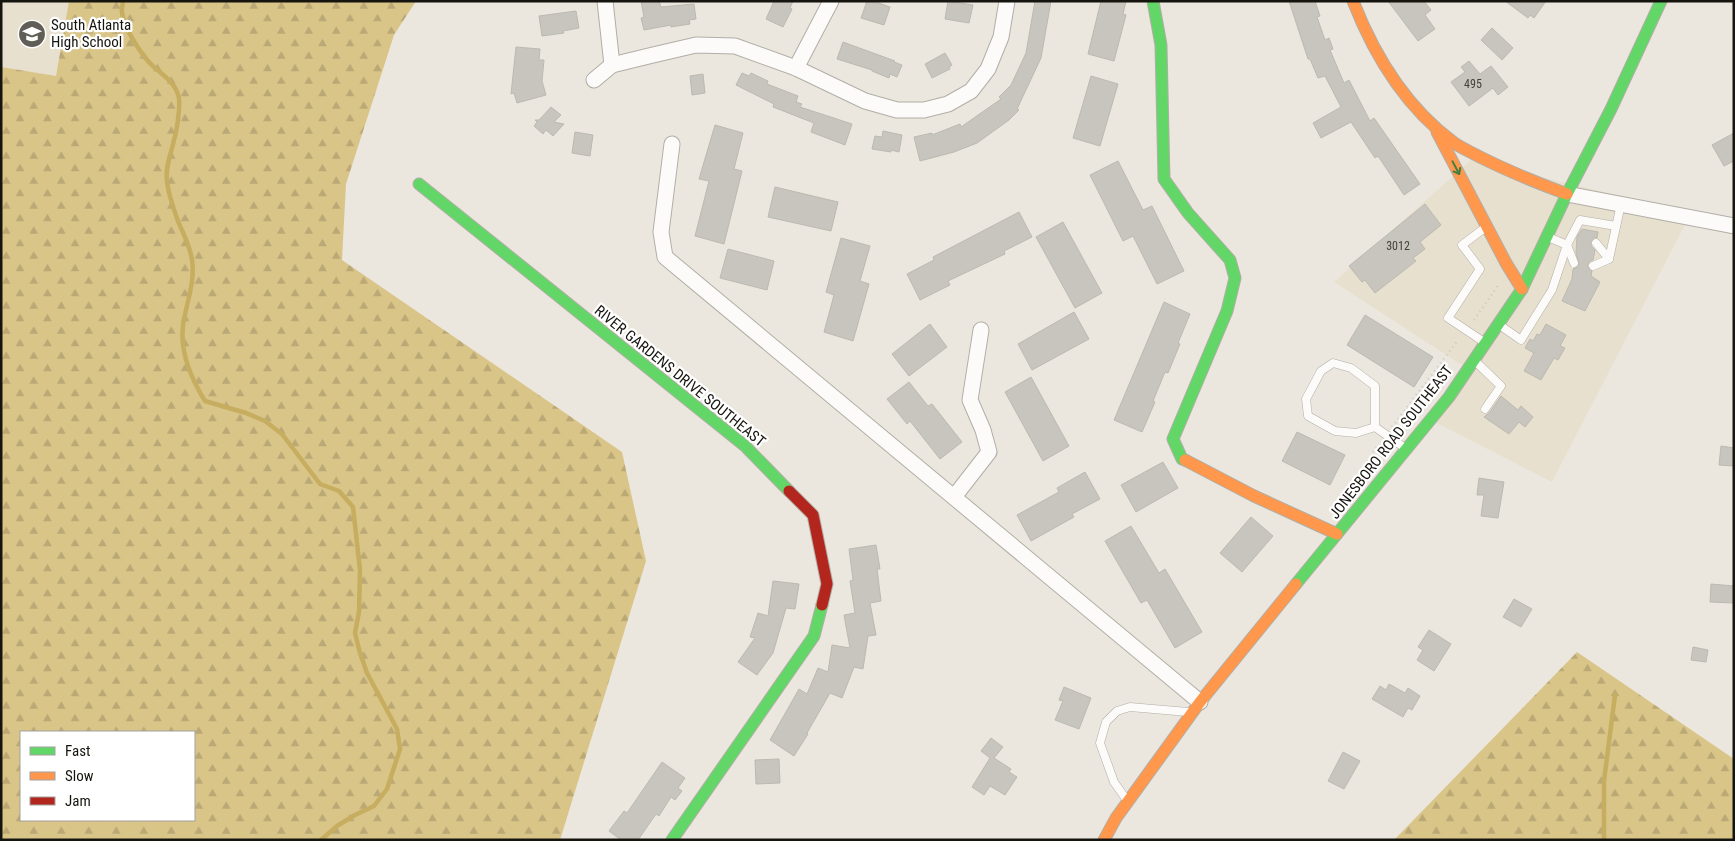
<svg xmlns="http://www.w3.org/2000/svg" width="1735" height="841" font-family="'Roboto Condensed',sans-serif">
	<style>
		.built { fill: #e7e0ce }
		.forest { fill: url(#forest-firs); fill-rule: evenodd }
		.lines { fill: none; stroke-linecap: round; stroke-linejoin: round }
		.stream { stroke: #c6ad5f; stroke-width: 4.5 }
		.building { fill: #c8c5be; stroke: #bcb9b1 }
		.lane-casing { stroke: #b1aea6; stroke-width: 9 }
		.street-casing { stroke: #b1aea6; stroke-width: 17 }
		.fast-casing { stroke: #b1aea6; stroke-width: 13 }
		.slow-casing { stroke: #b1aea6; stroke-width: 13 }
		.jam-casing { stroke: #b1aea6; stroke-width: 13 }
		.path { stroke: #c9c8c4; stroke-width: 2.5; stroke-dasharray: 1 4; stroke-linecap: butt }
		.lane { stroke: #fcfbfa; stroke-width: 8 }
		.street { stroke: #fcfbfa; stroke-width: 15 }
		.fast { stroke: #63d668; stroke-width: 11 }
		.slow { stroke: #ff974d; stroke-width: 11 }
		.jam { stroke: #b3261e; stroke-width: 11 }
		.oneway { stroke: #407f40 }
		.labels { text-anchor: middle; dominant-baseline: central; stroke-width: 4.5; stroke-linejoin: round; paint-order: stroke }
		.number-label { font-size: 12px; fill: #42403a }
		.poi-label { font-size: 15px; fill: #16140e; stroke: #fff; text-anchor: start }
		.street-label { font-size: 15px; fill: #16140e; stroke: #fff }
	</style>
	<defs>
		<pattern id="forest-firs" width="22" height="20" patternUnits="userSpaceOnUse" patternTransform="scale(1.25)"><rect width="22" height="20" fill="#dac589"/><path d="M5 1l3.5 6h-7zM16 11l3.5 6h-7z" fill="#baa875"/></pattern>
	</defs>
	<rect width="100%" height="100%" fill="#ebe7de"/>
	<g class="built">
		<path d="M1,1H69L56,77L1,67Z"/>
		<path d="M1471,160L1691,213L1552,482L1431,420L1471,371L1334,282Z"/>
	</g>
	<g class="forest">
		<path d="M69,1H416L394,35L346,184L342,260L622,452L646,561L560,840H1V67L56,76ZM21,732H194V820H21Z"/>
		<path d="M1577,652L1734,759V840H1394Z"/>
	</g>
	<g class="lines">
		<g class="stream">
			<path d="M123,1C123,5 121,9 122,12C123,27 143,58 154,67C164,76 177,84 179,99C180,109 177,130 174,140C171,154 165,167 167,181C168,192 174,210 178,221C183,234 190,245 192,260C195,280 188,299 184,319C178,348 190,377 205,401L246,413L265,421L282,434L320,484L339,491L353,507L360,570L359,612L355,633L360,653L367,673L397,729L400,749L387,789L374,806L355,815L337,826L321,840"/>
			<path d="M1604,840V781L1615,695"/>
		</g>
	</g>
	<g class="building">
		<path d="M641,1H659L661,7L694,4L696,19L689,20L690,24L671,27V25L644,30L641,18L644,17Z"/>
		<path d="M774,1H793L790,8L792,9L783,27L766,19Z"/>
		<path d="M867,1H873L890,7L884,25L861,18Z"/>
		<path d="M948,1L973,5L969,23L945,19Z"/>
		<path d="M1035,1H1051L1041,58L1017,109L1019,110L1009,120L977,143L954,152L920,161L914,137L932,133V135L960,124L961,127L1001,99L999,97L1011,85L1026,53Z"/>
		<path d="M1101,1H1126L1123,14L1126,15L1114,61L1088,54Z"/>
		<path d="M1289,1H1315L1320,16L1317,17L1325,40L1329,38L1333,49L1330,50L1344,83L1349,80L1370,121L1374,118L1420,184L1404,195L1378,156L1375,158L1351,122L1321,138L1313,123L1341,107L1325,76L1318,78L1310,59H1308Z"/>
		<path d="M1388,1H1424L1431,10L1425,15L1435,29L1418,41Z"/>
		<path d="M1505,1H1546L1534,18L1530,15L1528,18Z"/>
		<path d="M576,11L579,28L563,31L564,33L542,36L539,16Z"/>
		<path d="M1492,28L1513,48L1502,60L1481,40Z"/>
		<path d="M843,42L895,61L894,62L902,65L897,77L890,74L889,78L872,71V70L837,59Z"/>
		<path d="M516,47L540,49L539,60H544L542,81L546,95L517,103L514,93L511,94Z"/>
		<path d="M945,53L952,65L949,67L950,69L932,78L925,64Z"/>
		<path d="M1469,61L1480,74L1491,66L1508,87L1498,95L1493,88L1469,106L1451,82L1465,72L1461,67Z"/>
		<path d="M742,73L749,76L751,73L768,81L767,84L798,96L796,102L802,104L800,107L852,124L845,145L811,132L814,123L773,107L774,104L736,85Z"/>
		<path d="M703,74L705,93L692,95L690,76Z"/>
		<path d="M1091,76L1118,84L1100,146L1073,138Z"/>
		<path d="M551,107L561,115L554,122L564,124L553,136L546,130L543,134L534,126L537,122L535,120H539Z"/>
		<path d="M715,125L743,133L734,169L742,171L724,244L695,236L709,181L699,179Z"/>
		<path d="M883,131L902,135L899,152L891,150V152L872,149L875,136L882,137Z"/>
		<path d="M575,132L593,135L590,156L572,153Z"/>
		<path d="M1734,133V161L1724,166L1712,145Z"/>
		<path d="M1118,161L1143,210L1152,206L1184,271L1157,284L1133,236L1123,241L1090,175Z"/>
		<path d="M775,187L838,202L831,231L768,217Z"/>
		<path d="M1425,204L1441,225L1420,242L1425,249L1413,258L1416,261L1375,293L1365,280L1362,282L1349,266Z"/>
		<path d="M1019,212L1032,237L1004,251L1005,254L948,281L950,285L920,300L907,274L934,260L933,257Z"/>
		<path d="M1063,222L1102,293L1075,308L1036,237Z"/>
		<path d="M1582,229L1598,232L1597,238H1593L1591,241V246L1595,250L1593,260L1589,262L1587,266L1592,271L1591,276L1600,282L1585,311L1562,301L1572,279L1573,269L1576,268L1579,264L1576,252L1577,237Z"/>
		<path d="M841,238L870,246L860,281L869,284L853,341L824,332L834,295L826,292Z"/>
		<path d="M728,249L774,261L767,290L720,278Z"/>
		<path d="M1164,302L1190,314L1178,343L1180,344L1168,373L1165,372L1153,401L1155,402L1142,432L1114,420Z"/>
		<path d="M1074,312L1089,339L1032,370L1018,344Z"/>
		<path d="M1365,315L1433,357L1414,387L1347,345Z"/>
		<path d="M930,324L947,347L909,376L892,354Z"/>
		<path d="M1546,324L1566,335L1560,346L1565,348L1558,360L1554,358L1541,380L1524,371L1534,353L1525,348L1530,339L1533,341L1537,334L1540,335Z"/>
		<path d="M1031,377L1069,446L1043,461L1005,392Z"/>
		<path d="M909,382L928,406L932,404L962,442L940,459L910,421L907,424L887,399Z"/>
		<path d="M1501,396L1518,410L1521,406L1533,417L1525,427L1519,422L1509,434L1484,417L1490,412Z"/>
		<path d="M1297,432L1345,455L1330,485L1282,461Z"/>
		<path d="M1721,446L1734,448V466L1719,465Z"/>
		<path d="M1163,462L1178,488L1136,512L1121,485Z"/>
		<path d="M1085,472L1100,499L1072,514L1074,517L1031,541L1017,515L1059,492L1057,488Z"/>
		<path d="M1479,478L1504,482L1498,518L1481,516L1484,495H1477Z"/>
		<path d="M1251,517L1273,536L1242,572L1220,553Z"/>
		<path d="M1131,526L1159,573L1165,569L1202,632L1175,648L1147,600L1141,603L1105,541Z"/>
		<path d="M876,545L880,569H877L881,601L870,603L876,635L868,636L863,669L854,667L842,698L830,693L807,733L808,734L794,756L770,740L799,689L807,694L818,668L828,672L832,645L850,648L844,615L855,613L850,581L853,580L849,549Z"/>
		<path d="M773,581L799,584L795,609L786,608L773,653L757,675L738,662L755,638L750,637L758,613L768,616Z"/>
		<path d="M1711,584L1734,586V603L1710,602Z"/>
		<path d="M1514,599L1532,609L1521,627L1503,617Z"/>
		<path d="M1429,630L1451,644L1434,671L1417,660L1423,650L1418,647Z"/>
		<path d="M1693,647L1708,650L1706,662L1691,660Z"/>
		<path d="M1389,684L1405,693L1408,688L1420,696L1412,710L1408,708L1403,717L1372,699L1380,686L1386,690Z"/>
		<path d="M1064,687L1091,698L1079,729L1055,720L1063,701L1059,700Z"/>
		<path d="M991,738L1003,747L994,758L1011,769L1009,772L1017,777L1005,795L990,786L984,795L972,787L990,758L981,751Z"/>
		<path d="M1343,752L1360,761L1344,789L1328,781Z"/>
		<path d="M779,759L780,783L756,784L755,760Z"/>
		<path d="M662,762L685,778L678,788L682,791L675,800L671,797L659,816L656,814L638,840H621L609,831L624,811L627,813Z"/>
	</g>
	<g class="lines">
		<g class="lane-casing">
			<g id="lane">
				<path d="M1548,237L1567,245L1574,263"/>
				<path d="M1596,243L1609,259"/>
				<path d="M1593,266L1609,259L1621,204"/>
				<path d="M1501,326L1521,340L1552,290L1567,245L1580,220L1616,226"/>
				<path d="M1484,342L1448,318L1480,269L1462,245L1486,227"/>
				<path d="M1475,361L1501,386L1485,409"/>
				<path d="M1375,427V386L1351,368L1333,363L1321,371L1306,399L1308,416L1335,431L1356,433L1375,427L1405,448"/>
				<path d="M1126,799L1114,782L1100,743L1106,722L1117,711L1130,707L1188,712"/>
			</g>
		</g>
		<g class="street-casing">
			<g id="street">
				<path d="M605,1L612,65"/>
				<path d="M796,68L831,1"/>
				<path d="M594,80L612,65L653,55L696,45L735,46L796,68L865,101L897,110H924L948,104L971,91L988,69L1001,37L1007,1"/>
				<path d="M672,144L661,232L665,257L1200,702"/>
				<path d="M1567,194L1734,226"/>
				<path d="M954,497L989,452L983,430L970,400L981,330"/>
			</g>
		</g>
		<g class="fast-casing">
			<g id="fast">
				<path d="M1153,1L1161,45L1164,179L1188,213L1230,260L1235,278L1227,311L1173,439L1182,459L1185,460"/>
				<path d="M419,184L745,446L789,491"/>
				<path d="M1296,584L1449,397L1522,289L1567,194L1611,109L1661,1"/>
				<path d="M672,840L814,636L822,605"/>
			</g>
		</g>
		<g class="slow-casing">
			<g id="slow">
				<path d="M1353,1C1374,55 1406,107 1453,142C1461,148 1471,152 1480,157C1508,171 1537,183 1567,194"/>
				<path d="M1437,132L1506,263L1522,289"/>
				<path d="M1185,460L1254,496L1337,534"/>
				<path d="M1104,840L1116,818L1200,702L1296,584"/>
			</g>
		</g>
		<g class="jam-casing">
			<path id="jam" d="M789,491L813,515L827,584L822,605"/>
		</g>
		<g class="path">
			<path d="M1474,320L1499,284"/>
			<path d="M1392,427L1458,340"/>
			<path d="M1373,452L1379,444"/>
		</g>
		<use href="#lane" class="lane"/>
		<use href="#street" class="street"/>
		<use href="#fast" class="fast"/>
		<use href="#slow" class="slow"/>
		<use href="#jam" class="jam"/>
	</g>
	<defs><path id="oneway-shaft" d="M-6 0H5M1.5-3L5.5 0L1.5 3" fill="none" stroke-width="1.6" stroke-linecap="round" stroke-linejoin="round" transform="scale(1.25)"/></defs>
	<use class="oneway" href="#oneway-shaft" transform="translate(1456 168) rotate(62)"/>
	<defs>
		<g id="school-disc" transform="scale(1.4375)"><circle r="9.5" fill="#615e57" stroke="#fff"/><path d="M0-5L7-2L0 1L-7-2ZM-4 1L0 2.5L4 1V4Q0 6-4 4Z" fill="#fff"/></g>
	</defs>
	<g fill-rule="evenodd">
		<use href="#school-disc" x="32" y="34"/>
	</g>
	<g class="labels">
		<g class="number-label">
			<text x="1473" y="84">495</text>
			<text x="1398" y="246">3012</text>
		</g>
		<g class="poi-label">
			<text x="51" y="25">South Atlanta<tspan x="51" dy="17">High School</tspan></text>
		</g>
		<g class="street-label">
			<text transform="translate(680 376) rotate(39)">RIVER GARDENS DRIVE SOUTHEAST</text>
			<text transform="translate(1391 442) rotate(-52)">JONESBORO ROAD SOUTHEAST</text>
		</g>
	</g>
	<rect width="1735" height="841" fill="none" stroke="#16140e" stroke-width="5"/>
	<rect x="20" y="731" width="175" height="90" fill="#ffffff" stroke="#a2a19f"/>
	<rect x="30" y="747" width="25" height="8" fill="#63d668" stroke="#a2a19f"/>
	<text x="65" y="756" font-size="15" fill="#16140e">Fast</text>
	<rect x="30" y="772" width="25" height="8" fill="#ff974d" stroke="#a2a19f"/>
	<text x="65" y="781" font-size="15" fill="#16140e">Slow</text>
	<rect x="30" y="797" width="25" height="8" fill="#b3261e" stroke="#a2a19f"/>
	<text x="65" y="806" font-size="15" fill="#16140e">Jam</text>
</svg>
